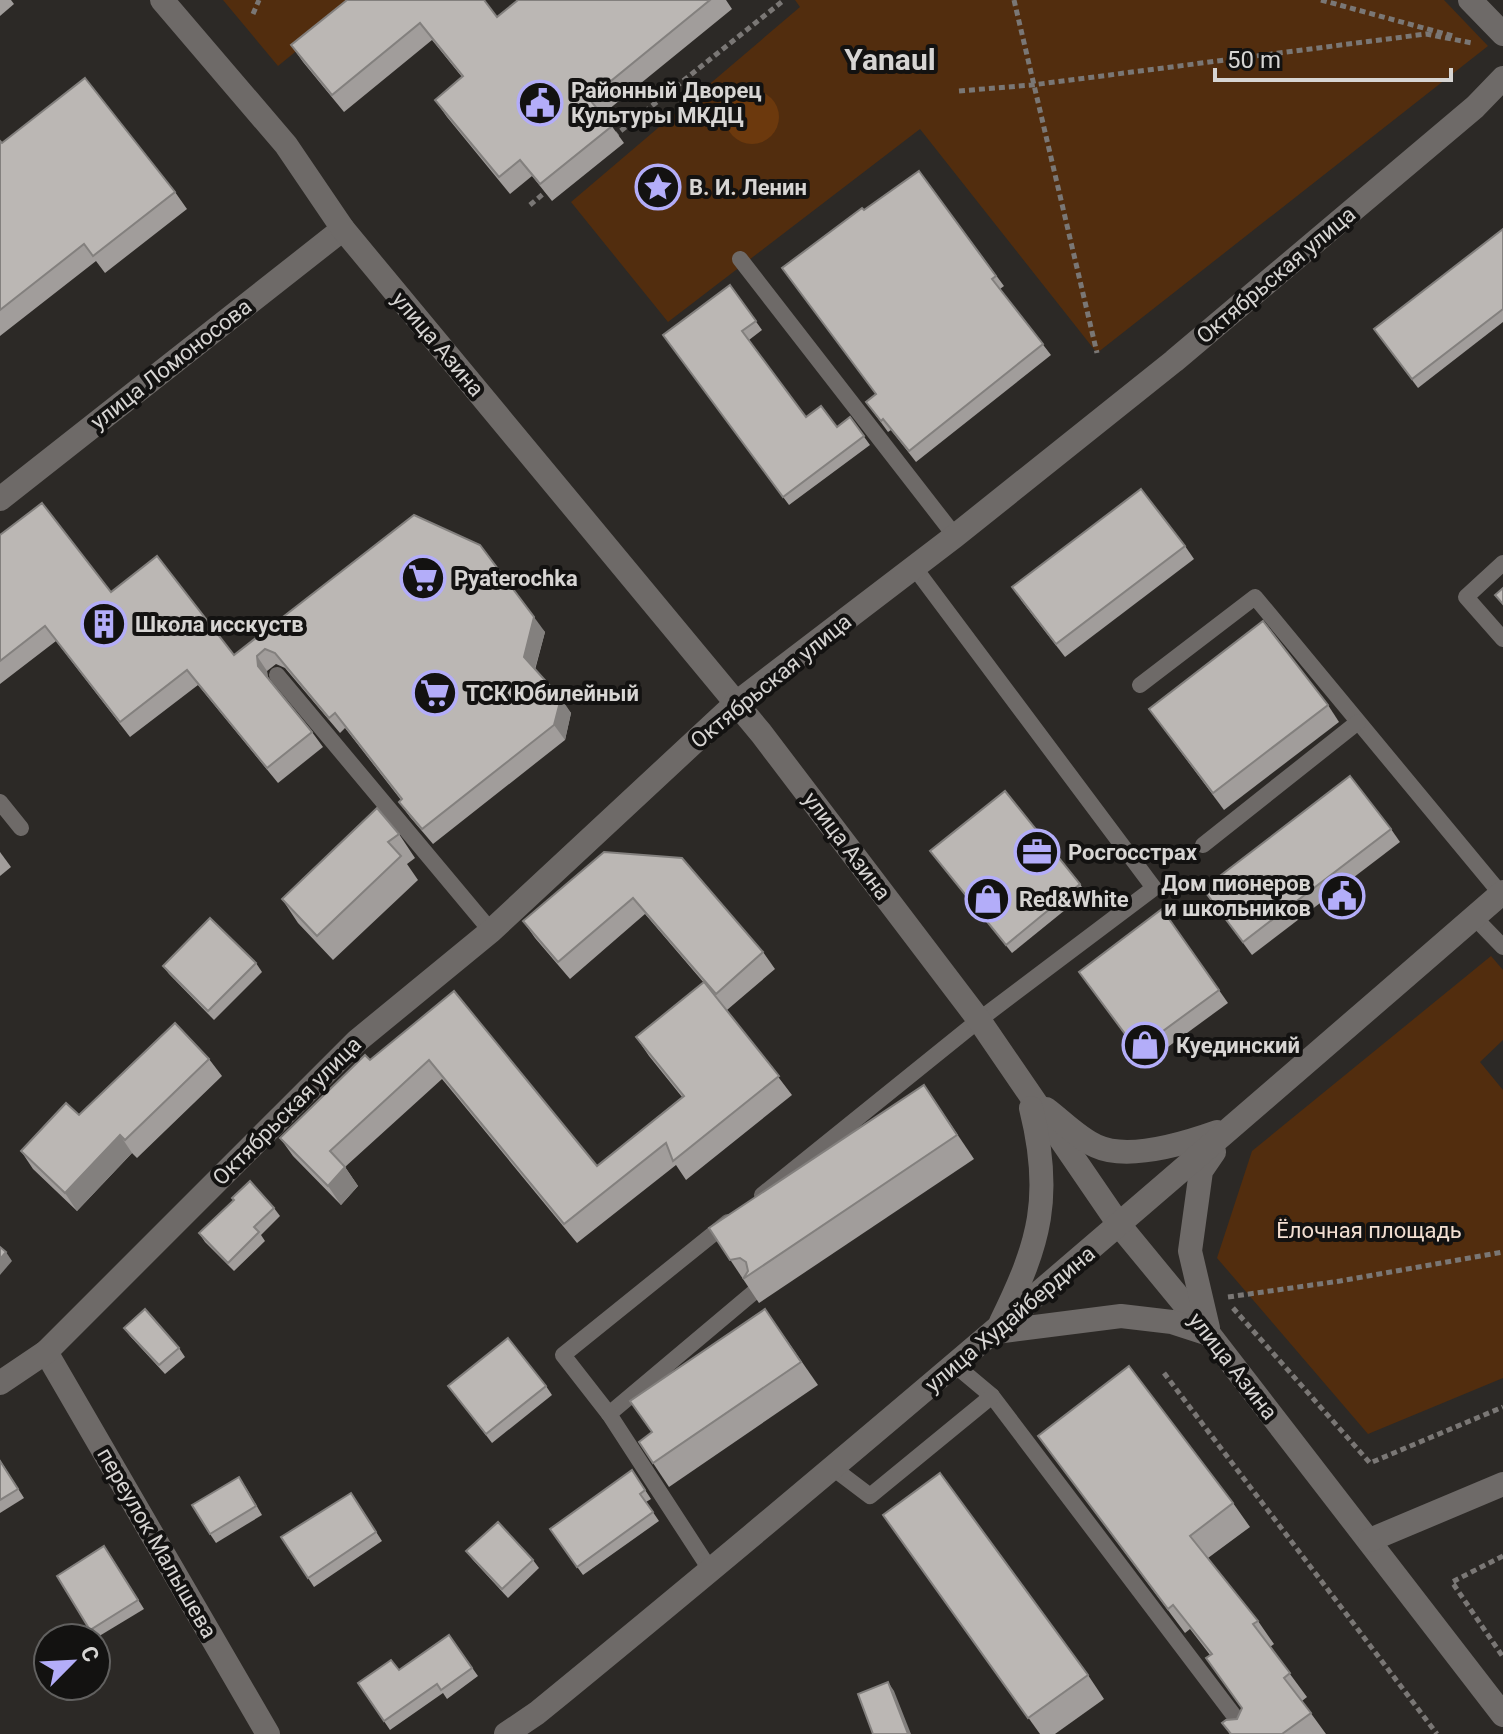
<svg xmlns="http://www.w3.org/2000/svg" width="1503" height="1734" font-family="Roboto,sans-serif">
	<style>
		.green { fill: #522d0e }
		.water { fill: #6c390d }
		.lines { fill: none; stroke-linecap: round; stroke-linejoin: round }
		.path { stroke: #7a7775; stroke-width: 5; stroke-dasharray: 6 4; stroke-linecap: butt }
		.service { stroke: #6e6a68; stroke-width: 16 }
		.minor { stroke: #6e6a68; stroke-width: 24 }
		.tertiary { stroke: #6e6a68; stroke-width: 24 }
		.wall { fill: #a19d9b }
		.shaded-wall { fill: #83807e }
		.building { fill: #bbb7b4; stroke: #83807e; stroke-width: 2 }
		.labels { text-anchor: middle; dominant-baseline: central; stroke-width: 8; stroke-linejoin: round; paint-order: stroke }
		.poi-label { font-size: 22px; font-weight: bold; fill: #d7d5d3; stroke: #131211; text-anchor: start }
		.street-label { font-size: 22px; fill: #d7d5d3; stroke: #131211 }
		.park-label { font-size: 22px; fill: #f2ded1; stroke: #131211 }
		.district-label { font-size: 30px; font-weight: bold; fill: #d7d5d3; stroke: #131211 }
	</style>
	<rect width="100%" height="100%" fill="#2c2926"/>
	<g class="green">
		<path d="M223,0H359L278,66Z"/>
		<path d="M795,0H1444L1488,46L1097,353L920,129L668,322L571,202L800,7Z"/>
		<path d="M1491,956L1503,970V1040L1480,1062L1503,1090V1378L1368,1434L1217,1258L1252,1151Z"/>
	</g>
	<circle class="water" cx="752" cy="117" r="27"/>
	<g class="lines">
		<g class="path">
			<path d="M1014,0L1097,353"/>
			<path d="M1321,0L1453,36"/>
			<path d="M253,14L259,0"/>
			<path d="M959,91L1032,85L1426,34L1472,43"/>
			<path d="M613,137L784,0"/>
			<path d="M530,205L549,189"/>
			<path d="M1228,1297L1340,1281L1503,1252"/>
			<path d="M1233,1308L1370,1463L1503,1407"/>
			<path d="M1164,1373L1437,1734"/>
			<path d="M1503,1556L1452,1582L1503,1657"/>
		</g>
		<g class="service">
			<path d="M740,259L955,536"/>
			<path d="M1503,563L1466,597L1503,639"/>
			<path d="M277,675L491,931"/>
			<path d="M1140,685L1255,597L1501,894"/>
			<path d="M0,802L21,828"/>
			<path d="M1203,845L1358,722"/>
			<path d="M1474,917L1503,947"/>
			<path d="M762,1195L979,1020L1154,888L914,567"/>
			<path d="M955,1365L992,1396L1248,1734"/>
			<path d="M609,1414L754,1292"/>
			<path d="M833,1468L870,1496L992,1396"/>
			<path d="M711,1571L609,1414L563,1355L728,1222"/>
		</g>
		<g class="minor">
			<path d="M0,499L343,229"/>
			<path d="M46,1352L268,1734"/>
			<path d="M0,1383L46,1352L357,1041L491,931L735,704"/>
		</g>
		<g class="tertiary">
			<path d="M162,0L286,145L343,229L761,733L979,1020L1120,1226L1209,1334L1503,1715"/>
			<path d="M1470,0L1503,34"/>
			<path d="M735,704L955,536L1174,361L1475,107L1503,78"/>
			<path d="M1046,1109C1061,1120 1078,1138 1096,1146C1128,1161 1186,1143 1217,1132"/>
			<path d="M1001,1322C1040,1243 1053,1196 1031,1108"/>
			<path d="M1208,1328L1190,1251L1201,1171L1214,1152"/>
			<path d="M996,1332L1121,1316L1172,1322L1209,1334"/>
			<path d="M1370,1540L1503,1484"/>
			<path d="M506,1734L537,1713C864,1446 1184,1169 1503,892"/>
		</g>
	</g>
	<g class="wall">
		<path d="M0,0H11L14,4L0,16Z"/>
		<path d="M347,0L497,17L518,0H726L732,9L603,114L624,143L552,201L532,176L510,194L447,117L435,100L462,77L432,40L344,112L303,62L291,45Z"/>
		<path d="M0,141L2,143L175,192L187,209L105,273L96,261L0,336Z"/>
		<path d="M919,171L1004,286L1000,289L1051,355L916,462L891,430L888,432L866,402L876,394L864,210Z"/>
		<path d="M1503,229V322L1418,388L1374,329Z"/>
		<path d="M730,285L762,330L749,340L806,417L837,427L850,417L870,445L789,505L663,335Z"/>
		<path d="M414,515L545,632L535,670L571,713L565,740L433,844L410,817L399,802L401,800L345,728L340,733L285,668L276,664L267,671L268,679L312,732L323,747L278,783L198,685L130,737L56,641L0,684V535L234,655Z"/>
		<path d="M1185,546L1194,559L1065,657L1021,600Z"/>
		<path d="M1328,705L1339,722L1224,810L1149,709Z"/>
		<path d="M1391,829L1400,842L1252,955L1203,889Z"/>
		<path d="M399,834L415,858L407,864L418,880L333,960L298,923L282,899Z"/>
		<path d="M930,851L1080,884L1086,893L1012,953Z"/>
		<path d="M0,852L11,867L0,876Z"/>
		<path d="M604,852L763,952L775,969L727,1010L792,1095L686,1180L676,1165L577,1243L442,1079L345,1167L358,1186L341,1205L293,1156L280,1138L370,1060L454,991L597,1166L682,1097L649,1056L636,1037L704,983L645,914L570,979L535,938L523,921Z"/>
		<path d="M1162,909L1228,1003L1146,1063L1079,972Z"/>
		<path d="M256,963L262,972L214,1020L169,974L163,966Z"/>
		<path d="M209,1059L222,1076L137,1158L132,1153L77,1211L33,1169L21,1151L79,1115Z"/>
		<path d="M924,1085L974,1159L759,1303L709,1228Z"/>
		<path d="M234,1200L274,1208L280,1216L261,1235L265,1241L234,1271L205,1242L199,1233Z"/>
		<path d="M765,1309L818,1385L669,1487L653,1463L652,1432Z"/>
		<path d="M124,1328L179,1348L185,1357L165,1374L130,1336Z"/>
		<path d="M448,1386H546L552,1395L492,1443Z"/>
		<path d="M1038,1436L1233,1503L1250,1527L1208,1558L1258,1621L1274,1644L1270,1647L1307,1697L1302,1701L1326,1734H1230L1222,1723L1237,1719L1242,1709L1210,1655L1190,1629L1185,1633Z"/>
		<path d="M0,1460L24,1498L0,1513Z"/>
		<path d="M632,1470L651,1499L646,1502L659,1521L583,1575L550,1529Z"/>
		<path d="M245,1486L262,1515L216,1543L210,1534Z"/>
		<path d="M351,1493L382,1541L314,1587L281,1537Z"/>
		<path d="M883,1515L1088,1675L1104,1699L1055,1734H1040Z"/>
		<path d="M466,1551L533,1560L539,1568L508,1598L473,1560Z"/>
		<path d="M110,1555L144,1609L96,1638L90,1630Z"/>
		<path d="M449,1635L478,1676L447,1699L443,1693L390,1730L358,1683L399,1670Z"/>
	</g>
	<g class="shaded-wall">
		<path d="M534,617L545,632L534,672L524,657Z"/>
		<path d="M257,656L267,671L268,681L258,666Z"/>
		<path d="M561,698L571,713L565,740L554,725Z"/>
		<path d="M120,1135L132,1153L77,1211L65,1193Z"/>
		<path d="M345,1167L358,1186L341,1205L328,1186Z"/>
		<path d="M6,1252L12,1261L0,1275V1259Z"/>
		<path d="M888,1682L894,1691L911,1734H908Z"/>
	</g>
	<g class="building">
		<path d="M347,0H484L497,17L518,0H710L589,99L612,126L540,184L520,160L499,177L435,100L463,76L420,23L332,95L291,45Z"/>
		<path d="M85,78L175,192L93,256L84,244L0,310V141L2,143Z"/>
		<path d="M919,171L996,276L992,279L1043,344L909,451L883,419L881,421L866,402L876,394L782,268L862,208L864,210Z"/>
		<path d="M1503,229V309L1412,379L1374,329Z"/>
		<path d="M730,285L756,321L742,331L806,417L821,406L837,427L850,417L864,436L783,497L663,335Z"/>
		<path d="M1141,489L1185,546L1056,644L1012,587Z"/>
		<path d="M42,503L111,592L157,556L234,655L414,515L480,545L534,617L524,657L561,698L554,725L422,829L399,802L402,799L335,713L329,718L275,653L265,649L257,656L258,666L312,732L267,768L187,670L120,722L45,626L0,661V535Z"/>
		<path d="M1503,588V604L1495,595Z"/>
		<path d="M1263,621L1328,705L1213,793L1149,709Z"/>
		<path d="M1350,776L1391,829L1243,942L1203,889Z"/>
		<path d="M1005,791L1080,884L1006,945L930,851Z"/>
		<path d="M377,808L399,834L388,842L401,856L317,936L282,899Z"/>
		<path d="M604,852L682,858L763,952L716,994L633,898L558,962L523,921Z"/>
		<path d="M1162,909L1219,990L1137,1050L1079,972Z"/>
		<path d="M210,918L256,963L208,1011L163,966Z"/>
		<path d="M704,982L779,1076L673,1161L666,1143L564,1224L429,1060L330,1151L345,1167L328,1186L280,1138L365,1055L370,1060L454,991L597,1166L684,1096L636,1037Z"/>
		<path d="M175,1023L209,1059L125,1140L120,1135L65,1193L21,1151L66,1103L79,1115Z"/>
		<path d="M924,1085L957,1135L743,1279L748,1271L746,1262L740,1258L730,1260L709,1228Z"/>
		<path d="M250,1181L274,1208L254,1227L259,1232L228,1263L199,1233L234,1200L232,1198Z"/>
		<path d="M0,1247L6,1252L0,1259Z"/>
		<path d="M145,1309L179,1348L159,1365L124,1328Z"/>
		<path d="M765,1309L801,1362L653,1463L639,1442L652,1432L630,1401Z"/>
		<path d="M508,1338L546,1386L486,1434L448,1386Z"/>
		<path d="M1129,1366L1233,1503L1190,1536L1258,1621L1253,1624L1290,1673L1284,1678L1311,1713L1282,1734H1231L1222,1723L1226,1720L1237,1719L1242,1708L1206,1658L1212,1654L1173,1605L1168,1609L1038,1436Z"/>
		<path d="M0,1461L18,1489L0,1500Z"/>
		<path d="M632,1470L645,1490L640,1494L653,1512L577,1567L550,1529Z"/>
		<path d="M940,1473L1088,1675L1028,1718L883,1515Z"/>
		<path d="M239,1477L256,1506L210,1534L192,1505Z"/>
		<path d="M351,1493L376,1532L308,1578L281,1537Z"/>
		<path d="M498,1522L533,1560L502,1589L466,1551Z"/>
		<path d="M104,1546L138,1600L90,1630L57,1576Z"/>
		<path d="M449,1635L472,1668L441,1690L437,1684L384,1721L358,1683L391,1660L399,1670Z"/>
		<path d="M888,1682L908,1734H873L858,1694Z"/>
	</g>
	<defs>
		<g id="civic-ring" transform="scale(2.3)"><circle r="9.5" fill="#131211" stroke="#b3adf9" stroke-width="1.5"/><path d="M-.6-6.5H3V-4.5H.6V-3L4-1V1h2V6H-6V1h2V-1L-.6-3ZM-1.2 2.5V6h2.4V2.5Z" fill="#b3adf9"/></g>
		<g id="sight-ring" transform="scale(2.3)"><circle r="9.5" fill="#131211" stroke="#b3adf9" stroke-width="1.5"/><path d="M0-6L1.8-2.2L6-1.7L2.9 1.2L3.7 5.4L0 3.3L-3.7 5.4L-2.9 1.2L-6-1.7L-1.8-2.2Z" fill="#b3adf9"/></g>
		<g id="supermarket-ring" transform="scale(2.3)"><circle r="9.5" fill="#131211" stroke="#b3adf9" stroke-width="1.5"/><path d="M-6-5.5h2.5l.6 2H6L4.5 2H-2.5L-4.4-4H-6ZM-1.5 3.2a1.3 1.3 0 1 0 .1 0ZM3 3.2a1.3 1.3 0 1 0 .1 0Z" fill="#b3adf9"/></g>
		<g id="building-ring" transform="scale(2.3)"><circle r="9.5" fill="#131211" stroke="#b3adf9" stroke-width="1.5"/><path d="M-4-6H4V6H1V3H-1V6H-4ZM-2.5-4.3h1.7v1.8h-1.7ZM.8-4.3h1.7v1.8H.8ZM-2.5-1h1.7V.8h-1.7ZM.8-1h1.7V.8H.8Z" fill="#b3adf9"/></g>
		<g id="office-ring" transform="scale(2.3)"><circle r="9.5" fill="#131211" stroke="#b3adf9" stroke-width="1.5"/><path d="M-6-3h4V-5.5h4V-3h4V5H-6ZM-1-4.5V-3h2v-1.5ZM-6 0V1H6V0Z" fill="#b3adf9"/></g>
		<g id="shop-ring" transform="scale(2.3)"><circle r="9.5" fill="#131211" stroke="#b3adf9" stroke-width="1.5"/><path d="M-5-2.5h2.3a2.7 3.5 0 0 1 5.4 0H5L5.5 6h-11ZM-1.5-2.5h3a1.5 2.3 0 0 0-3 0Z" fill="#b3adf9"/></g>
	</defs>
	<g fill-rule="evenodd">
		<use href="#civic-ring" x="540" y="103"/>
		<use href="#sight-ring" x="658" y="187"/>
		<use href="#supermarket-ring" x="423" y="578"/>
		<use href="#building-ring" x="104" y="624"/>
		<use href="#supermarket-ring" x="435" y="693"/>
		<use href="#office-ring" x="1037" y="852"/>
		<use href="#civic-ring" x="1342" y="896"/>
		<use href="#shop-ring" x="988" y="899"/>
		<use href="#shop-ring" x="1145" y="1045"/>
	</g>
	<g class="labels">
		<g class="poi-label">
			<text x="571" y="90">Районный Дворец<tspan x="571" dy="25">Культуры МКДЦ</tspan></text>
			<text x="689" y="187">В. И. Ленин</text>
			<text x="454" y="578">Pyaterochka</text>
			<text x="135" y="624">Школа исскуств</text>
			<text x="466" y="693">ТСК Юбилейный</text>
			<text x="1068" y="852">Росгосстрах</text>
			<text x="1311" y="883" text-anchor="end">Дом пионеров<tspan x="1311" dy="25">и школьников</tspan></text>
			<text x="1019" y="899">Red&amp;White</text>
			<text x="1176" y="1045">Куединский</text>
		</g>
		<g class="street-label">
			<text transform="translate(1276 275) rotate(-40)">Октябрьская улица</text>
			<text transform="translate(438 344) rotate(50)">улица Азина</text>
			<text transform="translate(171 364) rotate(-38)">улица Ломоносова</text>
			<text transform="translate(771 681) rotate(-39)">Октябрьская улица</text>
			<text transform="translate(847 846) rotate(53)">улица Азина</text>
			<text transform="translate(287 1111) rotate(-45)">Октябрьская улица</text>
			<text transform="translate(1010 1319) rotate(-40)">улица Худайбердина</text>
			<text transform="translate(1233 1366) rotate(52)">улица Азина</text>
			<text transform="translate(157 1543) rotate(60)">переулок Малышева</text>
		</g>
		<g class="park-label">
			<text x="1369" y="1230">Ёлочная площадь</text>
		</g>
		<g class="district-label">
			<text x="890" y="59">Yanaul</text>
		</g>
	</g>
	<g transform="translate(72 1662) rotate(66)"><circle r="38" fill="#131211" stroke="#61605f" stroke-width="2"/>
	<path d="M0-6L14 30L0 20L-14 30Z" fill="#b3adf9"/>
	<text y="-12" font-size="22" font-weight="bold" text-anchor="middle" fill="#d7d5d3">С</text>
	</g>
	<path d="M1215 68v12h236v-12" fill="none" stroke="#d7d5d3" stroke-width="4"/>
	<text x="1227" y="68" font-size="24" fill="#d7d5d3" stroke="#131211" stroke-width="6" paint-order="stroke">50 m</text>
</svg>
